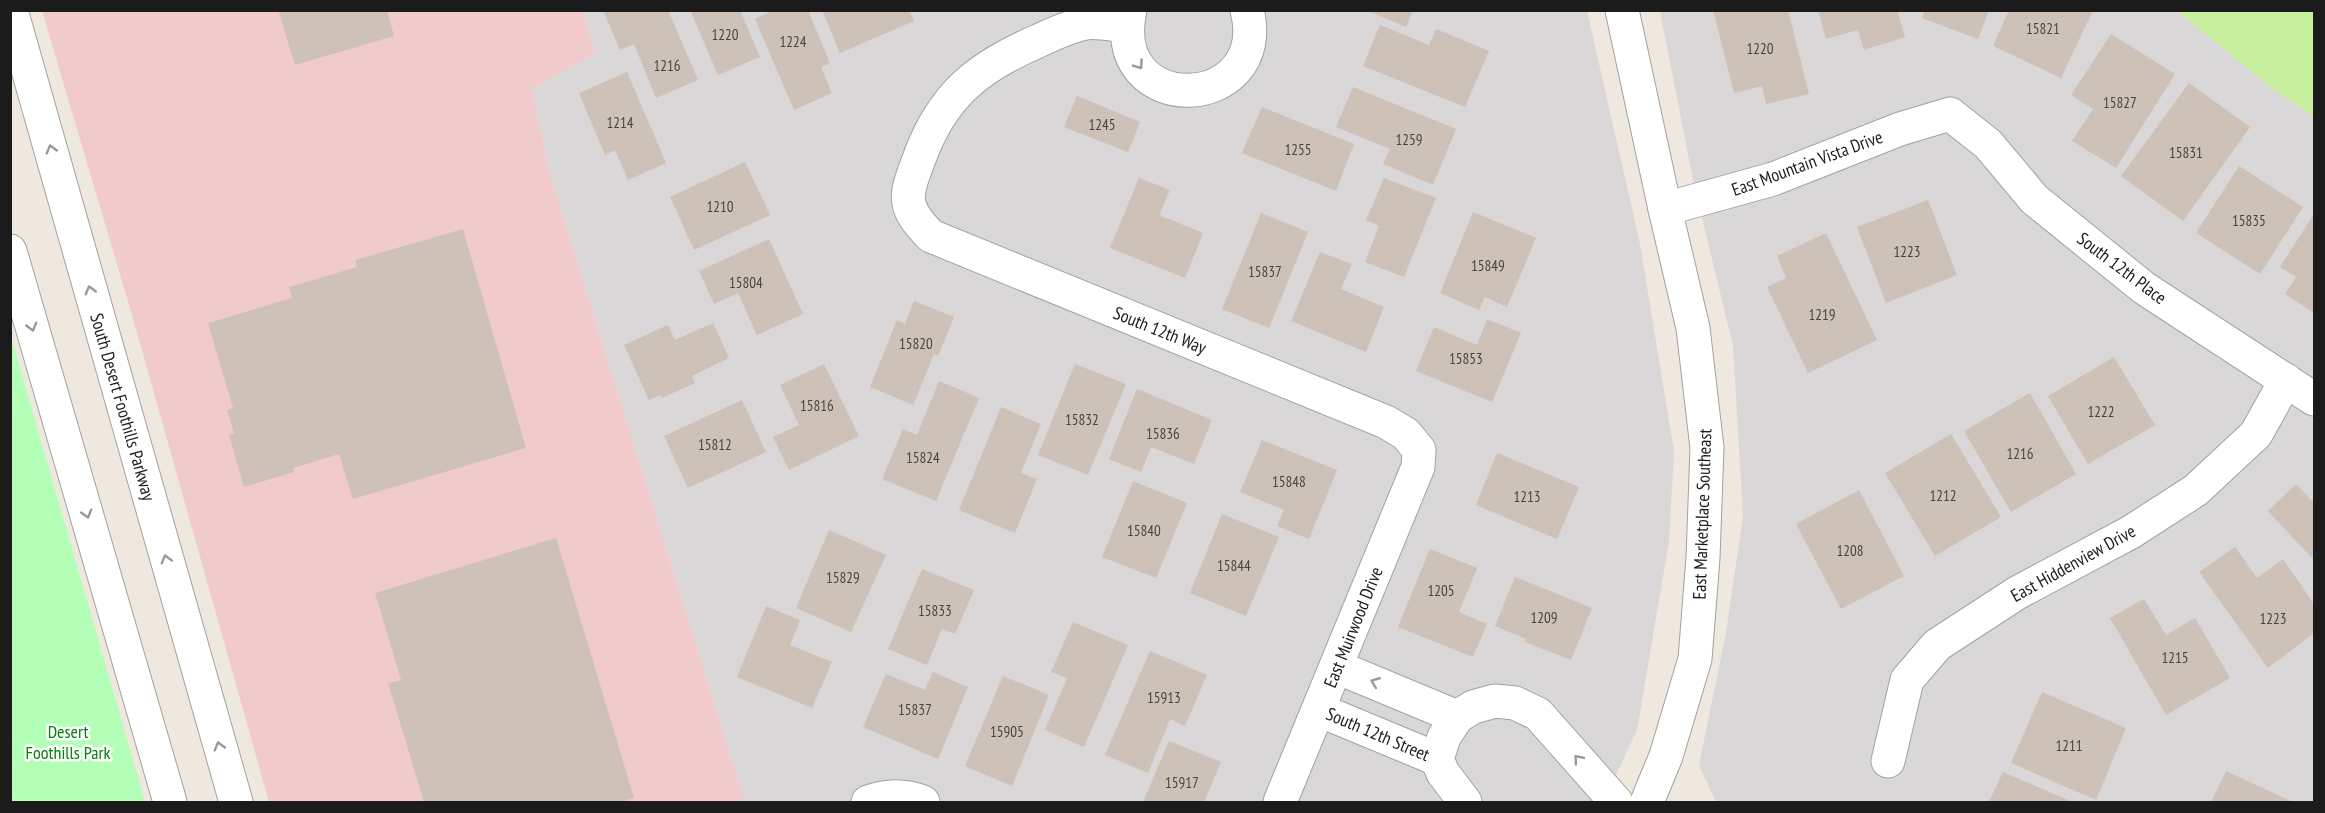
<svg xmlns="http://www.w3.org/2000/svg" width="2325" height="813" font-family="'PT Sans Narrow',sans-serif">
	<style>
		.residential { fill: #d9d7d7 }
		.commercial { fill: #f1cbcb }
		.grass { fill: #c7ef9e }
		.park { fill: #b4ffb8 }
		.building { fill: #cec1b8 }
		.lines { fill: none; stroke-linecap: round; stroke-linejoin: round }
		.minor-casing { stroke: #a2a2a2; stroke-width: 35 }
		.tertiary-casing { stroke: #a2a2a2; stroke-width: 35 }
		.minor { stroke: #fff; stroke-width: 33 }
		.tertiary { stroke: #fff; stroke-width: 33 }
		.oneway { stroke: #989898 }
		.labels { text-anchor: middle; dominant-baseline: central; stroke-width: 5; stroke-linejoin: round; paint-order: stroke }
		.number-label { font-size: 15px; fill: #484442 }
		.street-label { font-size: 18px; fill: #1b1b1b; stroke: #fff }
		.park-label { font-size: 18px; fill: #008108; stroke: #fff }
	</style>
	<rect width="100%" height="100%" fill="#eee8de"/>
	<g class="residential">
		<path d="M584,11H1587L1640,244L1674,452L1669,541L1637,730L1603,802H745L550,174L532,89L595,54Z"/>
		<path d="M1660,11H2177L2272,88L2314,117V802H1716L1699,765L1726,633L1743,516L1733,346L1693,180Z"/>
	</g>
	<path class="commercial" d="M42,11H584L595,54L532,89L550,174L745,802H269L132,315Z"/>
	<path class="grass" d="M2177,11H2314V117L2272,88Z"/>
	<path class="park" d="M11,337L145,802H11Z"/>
	<g class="building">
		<path d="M278,10H387L394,36L295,65Z"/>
		<path d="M603,10H668L698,80L656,98L634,44L620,50Z"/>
		<path d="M690,10H740L760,57L718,75Z"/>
		<path d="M774,10H808L830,63L821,67L832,93L794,110L755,19Z"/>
		<path d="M822,10H909L914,21L840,53Z"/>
		<path d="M1366,10H1413L1406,27Z"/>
		<path d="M1713,10H1788L1809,94L1766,104L1762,86L1734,93Z"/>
		<path d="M1818,10H1897L1905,37L1864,50L1858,30L1826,39Z"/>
		<path d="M1925,10H1989L1978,39L1922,18Z"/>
		<path d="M2009,10H2093L2061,78L1993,46Z"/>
		<path d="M1380,25L1429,45L1436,29L1489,51L1465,107L1363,66Z"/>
		<path d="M2111,34L2175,74L2116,168L2072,141L2093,109L2071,95Z"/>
		<path d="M627,72L666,163L628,180L615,150L605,155L579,93Z"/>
		<path d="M2189,83L2250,127L2183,221L2121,176Z"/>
		<path d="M1353,87L1456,129L1433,185L1383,164L1390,149L1336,127Z"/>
		<path d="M1077,96L1140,122L1128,152L1064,127Z"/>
		<path d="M1262,107L1354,144L1336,191L1242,153Z"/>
		<path d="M745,162L770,215L694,250L670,197Z"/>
		<path d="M2239,166L2303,207L2260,274L2196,233Z"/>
		<path d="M1139,178L1170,190L1159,215L1203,233L1185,278L1110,248Z"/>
		<path d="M1384,178L1436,198L1404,277L1365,262L1379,226L1366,220Z"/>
		<path d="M1928,200L1957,275L1886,303L1857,227Z"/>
		<path d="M1473,212L1536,238L1507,307L1485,297L1479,310L1440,293Z"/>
		<path d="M1261,213L1308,232L1269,328L1222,309Z"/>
		<path d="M2314,214V313L2285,294L2296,277L2280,267Z"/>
		<path d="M463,229L526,448L353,499L339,454L293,468L294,472L244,487L229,435L234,433L227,410L233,408L208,323L292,298L289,287L357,267L355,260Z"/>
		<path d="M1826,233L1877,340L1808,373L1767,287L1786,278L1777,256Z"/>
		<path d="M769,239L803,314L757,335L738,293L714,304L699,271Z"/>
		<path d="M1320,252L1352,264L1341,289L1384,307L1366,352L1291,321Z"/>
		<path d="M914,301L954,317L938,356L934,354L913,405L870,387L897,320L905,324Z"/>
		<path d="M1487,319L1521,333L1492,402L1416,371L1434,327L1477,345Z"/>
		<path d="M713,323L729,358L692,376L695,383L662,398L660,395L649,400L624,345L668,325L675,340Z"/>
		<path d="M2114,357L2155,425L2088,464L2048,396Z"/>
		<path d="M824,364L859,436L789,470L773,437L799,425L780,385Z"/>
		<path d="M1075,364L1126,384L1088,475L1038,455Z"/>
		<path d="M939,381L979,398L936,501L882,479L903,429L917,435Z"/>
		<path d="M1137,389L1212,420L1194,464L1151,447L1141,472L1109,459Z"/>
		<path d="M2030,393L2076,474L2011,512L1964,431Z"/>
		<path d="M742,400L766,452L688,488L664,436Z"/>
		<path d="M1001,407L1041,424L1021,473L1037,479L1015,533L959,510Z"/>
		<path d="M1951,434L2001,517L1935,556L1885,473Z"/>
		<path d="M1262,440L1337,470L1309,539L1277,526L1284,510L1240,492Z"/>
		<path d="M1497,453L1579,487L1557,539L1476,505Z"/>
		<path d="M1133,481L1187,503L1156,578L1102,557Z"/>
		<path d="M2296,484L2314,503V560L2268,511Z"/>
		<path d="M1859,490L1904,576L1841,609L1796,524Z"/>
		<path d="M1222,514L1279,537L1246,616L1190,593Z"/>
		<path d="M829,530L886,555L851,632L796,608Z"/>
		<path d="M556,538L634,798L621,802H424L388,683L401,680L375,593Z"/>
		<path d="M2235,547L2257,578L2283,559L2314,604V633L2268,668L2199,572Z"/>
		<path d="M1430,549L1477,568L1459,612L1487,624L1473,657L1398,627Z"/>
		<path d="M922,569L974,590L955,634L942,629L927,665L888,649Z"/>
		<path d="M1515,577L1592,608L1571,660L1525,642L1526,639L1495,626Z"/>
		<path d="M2144,599L2166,635L2195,618L2230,678L2166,715L2110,618Z"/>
		<path d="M766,606L800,620L790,645L832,662L812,708L737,677Z"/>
		<path d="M1073,622L1128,645L1084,747L1045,730L1067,678L1051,672Z"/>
		<path d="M1150,651L1207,675L1185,726L1170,719L1148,773L1105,755Z"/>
		<path d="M933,672L968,687L938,759L863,727L886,674L925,690Z"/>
		<path d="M1003,676L1049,695L1012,786L965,766Z"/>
		<path d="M2042,692L2126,728L2096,800L2011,763Z"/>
		<path d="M1169,741L1221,762L1204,802H1143Z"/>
		<path d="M2226,771L2293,802H2211Z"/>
		<path d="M2003,772L2073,802H1989Z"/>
	</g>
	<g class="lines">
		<g class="minor-casing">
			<g id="minor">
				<path d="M1130,10C1106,121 1273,113 1247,10"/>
				<path d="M1127,26C1114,25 1098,21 1086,23C1070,26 1053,34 1038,41C978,67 942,95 919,159C905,196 901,206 931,236L1386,422L1406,434L1419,450L1418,467L1280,802"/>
				<path d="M1665,209L1773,179L1900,129L1950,114L1988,144L2034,199L2144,288L2314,399"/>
				<path d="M1337,667L1457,717"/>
				<path d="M1319,710L1437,759"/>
				<path d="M1888,761L1907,680L1937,645L2017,593L2131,532L2196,490L2256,434L2286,380"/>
				<path d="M868,802C888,795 904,795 923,802"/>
				<path d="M1465,802L1443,773L1437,759L1444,737L1457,717L1473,707L1495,701L1515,703L1538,714L1616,802"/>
			</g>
		</g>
		<g class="tertiary-casing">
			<g id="tertiary">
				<path d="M11,10L236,802"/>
				<path d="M1622,10L1665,209L1693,328L1707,448L1703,558L1695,659L1666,756L1647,802"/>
				<path d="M10,251L170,802"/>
			</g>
		</g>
		<use href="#minor" class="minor"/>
		<use href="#tertiary" class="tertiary"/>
	</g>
	<defs><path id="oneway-chevron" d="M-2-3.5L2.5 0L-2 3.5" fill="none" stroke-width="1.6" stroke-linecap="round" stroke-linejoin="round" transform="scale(1.5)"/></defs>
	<g class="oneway">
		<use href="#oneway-chevron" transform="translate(1139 65) rotate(55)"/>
		<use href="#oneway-chevron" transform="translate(51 149) rotate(-106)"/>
		<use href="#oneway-chevron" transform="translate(90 290) rotate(-105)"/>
		<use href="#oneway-chevron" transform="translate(32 327) rotate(74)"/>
		<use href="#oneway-chevron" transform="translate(87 514) rotate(74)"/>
		<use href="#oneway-chevron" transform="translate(166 559) rotate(-106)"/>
		<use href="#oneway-chevron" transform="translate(1375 682) rotate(-158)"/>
		<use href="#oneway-chevron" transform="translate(219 746) rotate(-106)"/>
		<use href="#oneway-chevron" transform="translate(1578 759) rotate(-130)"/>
	</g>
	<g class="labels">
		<g class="number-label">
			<text x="2043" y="28">15821</text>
			<text x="725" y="34">1220</text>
			<text x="793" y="41">1224</text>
			<text x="1760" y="48">1220</text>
			<text x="667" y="65">1216</text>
			<text x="2120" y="102">15827</text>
			<text x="620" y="122">1214</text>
			<text x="1102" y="124">1245</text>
			<text x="1409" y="139">1259</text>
			<text x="1298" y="149">1255</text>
			<text x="2186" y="152">15831</text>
			<text x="720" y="206">1210</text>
			<text x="2249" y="220">15835</text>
			<text x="1907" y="251">1223</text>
			<text x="1488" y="265">15849</text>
			<text x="1265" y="271">15837</text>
			<text x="746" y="282">15804</text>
			<text x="1822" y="314">1219</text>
			<text x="916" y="343">15820</text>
			<text x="1466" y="358">15853</text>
			<text x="817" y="405">15816</text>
			<text x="2101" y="411">1222</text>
			<text x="1082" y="419">15832</text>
			<text x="1163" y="433">15836</text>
			<text x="715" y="444">15812</text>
			<text x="2020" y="453">1216</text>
			<text x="923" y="457">15824</text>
			<text x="1289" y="481">15848</text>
			<text x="1943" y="495">1212</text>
			<text x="1527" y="496">1213</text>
			<text x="1144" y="530">15840</text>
			<text x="1850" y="550">1208</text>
			<text x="1234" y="565">15844</text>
			<text x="843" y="577">15829</text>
			<text x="1441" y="590">1205</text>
			<text x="935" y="610">15833</text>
			<text x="1544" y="617">1209</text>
			<text x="2273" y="618">1223</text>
			<text x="2175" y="657">1215</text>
			<text x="1164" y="697">15913</text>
			<text x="915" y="709">15837</text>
			<text x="1007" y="731">15905</text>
			<text x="2069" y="745">1211</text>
			<text x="1182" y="782">15917</text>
		</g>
		<g class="street-label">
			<text transform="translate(1807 163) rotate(-20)">East Mountain Vista Drive</text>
			<text transform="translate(2122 268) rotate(37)">South 12th Place</text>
			<text transform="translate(1160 330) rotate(22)">South 12th Way</text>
			<text transform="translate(123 407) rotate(74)">South Desert Foothills Parkway</text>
			<text transform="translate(1702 514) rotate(-88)">East Marketplace Southeast</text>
			<text transform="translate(2073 563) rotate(-29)">East Hiddenview Drive</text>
			<text transform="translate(1353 627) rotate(-68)">East Muirwood Drive</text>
			<text transform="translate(1378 734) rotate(23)">South 12th Street</text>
		</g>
		<g class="park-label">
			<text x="68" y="731">Desert<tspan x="68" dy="21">Foothills Park</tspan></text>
		</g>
	</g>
	<rect width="2325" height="813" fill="none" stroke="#1b1b1b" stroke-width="24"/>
</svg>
